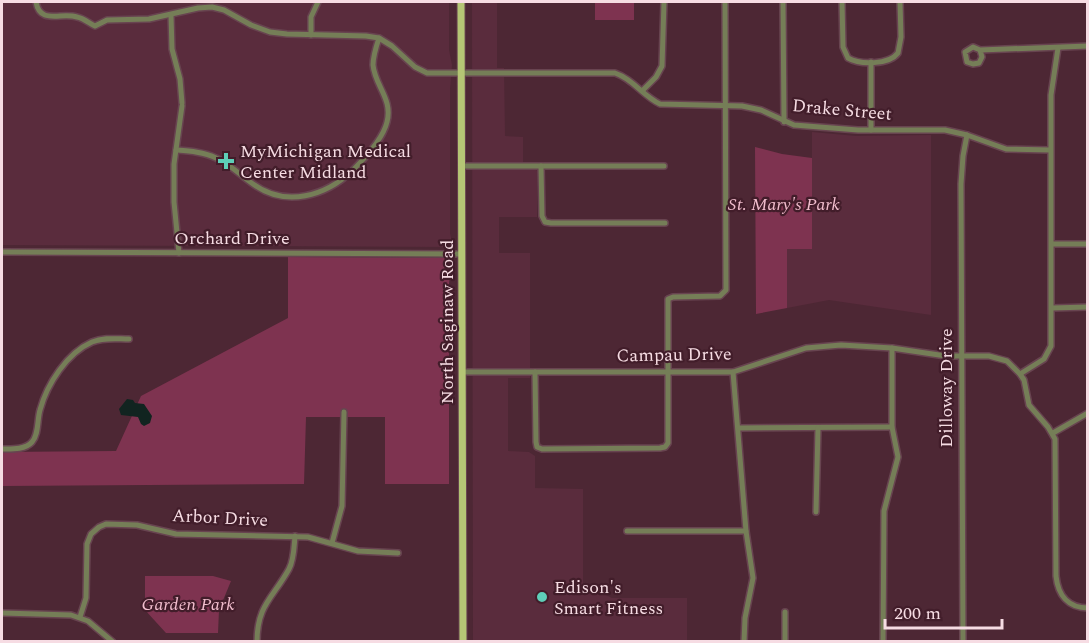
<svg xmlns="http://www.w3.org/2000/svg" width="1089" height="643" font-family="Spectral,serif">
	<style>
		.built { fill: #5a2c3d }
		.green { fill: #7e3350 }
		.water { fill: #112420 }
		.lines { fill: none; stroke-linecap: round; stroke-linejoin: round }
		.minor-casing { stroke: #684450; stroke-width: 8 }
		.major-casing { stroke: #684450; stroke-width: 9 }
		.minor { stroke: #757e57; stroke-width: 5 }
		.major { stroke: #b5c675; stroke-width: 7 }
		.poi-dot { fill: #5eceb8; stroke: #421d2a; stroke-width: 2 }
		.labels { text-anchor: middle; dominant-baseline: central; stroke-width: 4.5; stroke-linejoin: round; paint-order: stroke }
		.street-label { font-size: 18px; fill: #f6dce3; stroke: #421d2a }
		.poi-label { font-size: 18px; fill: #f6dce3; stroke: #421d2a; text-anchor: start }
		.park-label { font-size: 18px; font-style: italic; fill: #f2bece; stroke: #421d2a }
	</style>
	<rect width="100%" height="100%" fill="#4d2734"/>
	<g class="built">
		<path d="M2,2H449V50L452,65L450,89V233L453,247L2,245Z"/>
		<path d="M472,2H497V68H504L505,136L523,137V169H536L537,171V217H499V253H530V378H508V451L529,452L535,456V488L583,489V584L612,598H687V641H473Z"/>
		<path d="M812,132L856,136L931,135V315L829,300L787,308V249H812Z"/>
	</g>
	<g class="green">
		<rect x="595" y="2" width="39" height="18"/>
		<path d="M755,147L782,154L812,158V249H787V308L756,314Z"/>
		<path d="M288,257L452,258L449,284V484H385V417H306L304,484L2,486V452L116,451L141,396L288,318Z"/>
		<path d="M145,576H213L231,581L219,610L218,633H166L145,610Z"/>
	</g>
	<path class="water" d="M127,399L133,400L135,403L144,404L152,416L150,423L144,426L141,424L138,417L121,415L119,409Z"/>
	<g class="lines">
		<g class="minor-casing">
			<g id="minor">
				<path d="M36,2C40,25 61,12 77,17C83,18 89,23 95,26L107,20L149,19L198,8L212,7L224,10L251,25L270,32L287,34L366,36L379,38L392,46L415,67L427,73H615C633,79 643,96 660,104L742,106L761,110L794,125L858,130H945L967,135L1006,149L1050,150"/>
				<path d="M783,2L784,122"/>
				<path d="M842,2L843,47L848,58C860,65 889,65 898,53L901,37L900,2"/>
				<path d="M171,15L172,49L180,79L182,103"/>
				<path d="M311,35V17L318,2"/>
				<path d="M980,50L982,57L979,63L973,64L967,62L965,52L973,47L980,50L1088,46"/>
				<path d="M871,62V130"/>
				<path d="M642,91L656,77L662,66L664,2"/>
				<path d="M176,150C189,151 204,152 216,158C230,164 241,176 253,184C286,208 326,196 353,170C366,157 383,139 387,122C393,99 375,86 373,65C373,56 376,47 379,38"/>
				<path d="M462,166H664"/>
				<path d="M541,166L542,216L545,222L551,223H665"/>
				<path d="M1052,244H1088"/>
				<path d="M2,252L462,254"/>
				<path d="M179,253L174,202V164L182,106"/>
				<path d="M1052,308L1088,307"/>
				<path d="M462,372H733L806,348L841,345L892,348L946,356H989L1007,361L1020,374L1024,380L1029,405L1048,427L1055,439L1056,576C1058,595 1068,608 1088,608"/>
				<path d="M535,372L536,442L537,447L542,449L660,448L665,447L668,443V299L673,297L720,296L726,290L725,2"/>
				<path d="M733,372L746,531L753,578L745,618L744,642"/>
				<path d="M1020,374L1044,359L1051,346V95L1058,48"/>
				<path d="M739,428L892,427"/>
				<path d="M1053,433L1088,413"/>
				<path d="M2,449C11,449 25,450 32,442C39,434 37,420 40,410C47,384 67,353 92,342C104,337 117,339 129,339"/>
				<path d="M816,512L818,428"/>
				<path d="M627,531H746"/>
				<path d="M332,543L342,506L344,412"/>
				<path d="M785,612V642"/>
				<path d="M2,613L71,615L88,621L113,642"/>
				<path d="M80,617L86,598L87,544L91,534L99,527L106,524L137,525L176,534L308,537L358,551L398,553"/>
				<path d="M257,642C257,605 273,598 289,569C294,560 294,547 295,536"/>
				<path d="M883,642L884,511L898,457L892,427V348"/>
				<path d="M963,642L961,184L963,156L967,135"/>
			</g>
		</g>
		<g class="major-casing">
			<path id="major" d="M461,2L463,642"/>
		</g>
		<use href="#minor" class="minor"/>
		<use href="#major" class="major"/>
	</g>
	<g class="poi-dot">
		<path d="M223 152h6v6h6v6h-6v6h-6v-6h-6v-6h6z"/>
		<circle cx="542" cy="597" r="6"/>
	</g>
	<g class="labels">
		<g class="street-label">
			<text transform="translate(842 110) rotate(5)">Drake Street</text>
			<text x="232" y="238">Orchard Drive</text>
			<text transform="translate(447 322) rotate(-90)">North Saginaw Road</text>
			<text transform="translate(674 355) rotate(-1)">Campau Drive</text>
			<text transform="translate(946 388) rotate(-90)">Dilloway Drive</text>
			<text transform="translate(220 518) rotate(3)">Arbor Drive</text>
		</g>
		<g class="poi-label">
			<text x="240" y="151">MyMichigan Medical<tspan x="240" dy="21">Center Midland</tspan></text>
			<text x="554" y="587">Edison's<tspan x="554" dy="21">Smart Fitness</tspan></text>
		</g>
		<g class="park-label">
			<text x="784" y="204">St. Mary's Park</text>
			<text x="188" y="604">Garden Park</text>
		</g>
	</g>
	<rect width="1089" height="643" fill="none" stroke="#f6dce3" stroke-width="6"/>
	<path d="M885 619v9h117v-9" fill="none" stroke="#f6dce3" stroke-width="3"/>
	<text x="894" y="619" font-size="18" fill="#f6dce3" stroke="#421d2a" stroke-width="4.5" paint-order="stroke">200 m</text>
</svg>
